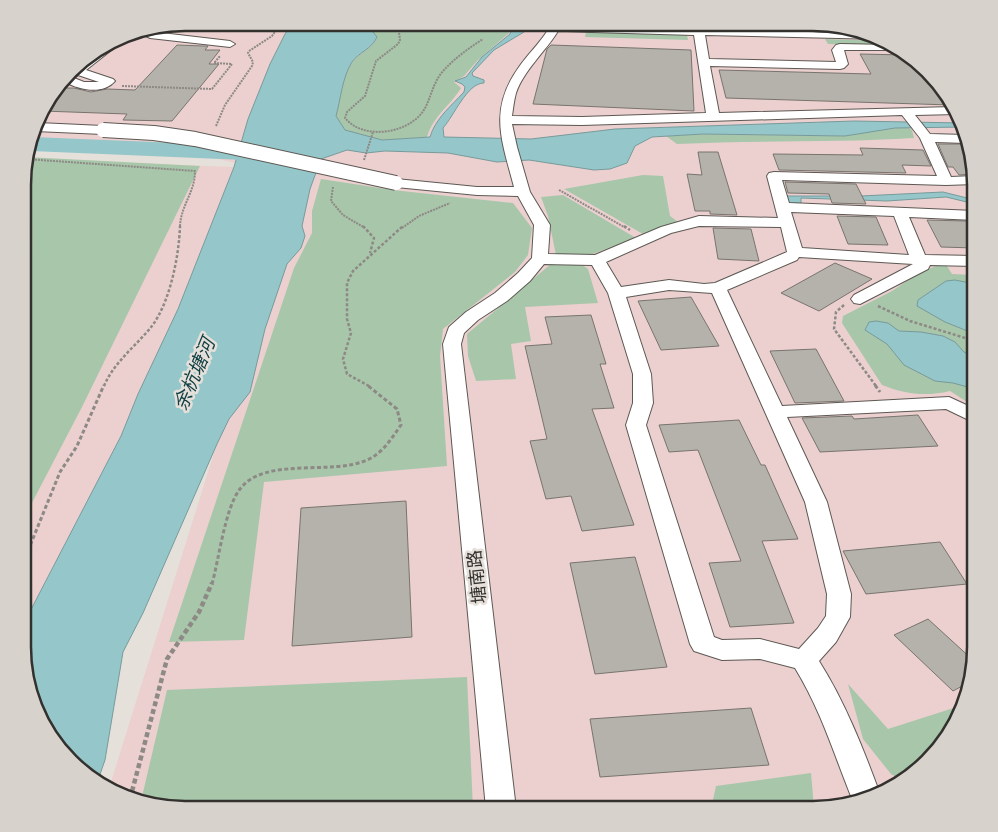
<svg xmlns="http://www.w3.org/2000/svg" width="998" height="832" font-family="'Noto Sans','Noto Sans SC',sans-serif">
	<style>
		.education { fill: #ebd0cf }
		.green { fill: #a8c6aa }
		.water { fill: #95c7ca; stroke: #789a9b }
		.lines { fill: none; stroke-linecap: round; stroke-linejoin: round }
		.river { fill: #95c7ca; fill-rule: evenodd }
		.building { fill: #b5b1ab; stroke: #78746e }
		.minor-casing { stroke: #5d5853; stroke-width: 2 }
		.path-far3 { stroke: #8d8985; stroke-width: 2; stroke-dasharray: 2 1; stroke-linecap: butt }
		.path-far2 { stroke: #8d8985; stroke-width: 2.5; stroke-dasharray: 3 2; stroke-linecap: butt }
		.path-far1 { stroke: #8d8985; stroke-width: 3; stroke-dasharray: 4 2.5; stroke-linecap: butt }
		.path { stroke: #8d8985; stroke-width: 4.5; stroke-dasharray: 5 3; stroke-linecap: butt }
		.minor { fill: #fff; fill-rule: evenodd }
		.minor-bridge-casing { stroke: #5d5853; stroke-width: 16; stroke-linecap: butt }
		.minor-bridge { stroke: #fff; stroke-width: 14 }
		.labels { text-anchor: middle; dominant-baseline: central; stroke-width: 5; stroke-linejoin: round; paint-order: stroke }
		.street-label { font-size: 18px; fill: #33312e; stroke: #e6e0db }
		.water-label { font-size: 19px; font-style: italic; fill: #103f42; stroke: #e6e0db }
		.rim { fill: none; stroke: #33312e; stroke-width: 2.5 }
	</style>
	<rect width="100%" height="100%" fill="#e6e0db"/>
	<g class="education">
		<path d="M185,23H823L875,35L928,70L963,123L975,185V658L959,719L928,762L875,797L813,809H175L123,797L109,788L213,456L294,177L156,144L33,138L44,104L78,63L133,31Z"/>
		<path d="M26,159L234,167L178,309L138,394L121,436L23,625L24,164Z"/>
	</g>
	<g class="green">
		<path d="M372,23H511L509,33L478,60L464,76L454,82L461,88C450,106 434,115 427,137L382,140L345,130L336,116C341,98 342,78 352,63C359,52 372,49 377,38L369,27Z"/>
		<path d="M586,32L687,35L688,40L585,37Z"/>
		<path d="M825,39L884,41L892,46L828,44Z"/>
		<path d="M908,127L912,130L914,138C835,143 756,140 677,144L666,136L703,134L845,136L879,129Z"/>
		<path d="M26,157L200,166L82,407L23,520L24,164Z"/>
		<path d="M643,175L663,176L670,216L678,222L643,234L564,189Z"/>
		<path d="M321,179L393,190L513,203L532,228L528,255L515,272L443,329L440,356L447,466L264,482L244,640L169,642L294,268L312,233V211Z"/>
		<path d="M563,195L636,238L590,255H556L548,216L541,197Z"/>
		<path d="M945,263L952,274L975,275V407L950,391C925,397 905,394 882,385L842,323L843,316L892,291L920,272Z"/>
		<path d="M551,264H581L588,269L598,303L525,307L531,341L511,344L516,379L476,381L468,356L467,334Z"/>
		<path d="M467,677L473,809H175L141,801L167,690Z"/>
		<path d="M848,684L888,729L963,705L959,719L928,762L901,780L891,774L863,739Z"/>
		<path d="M811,773L814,807L812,809H711L716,786Z"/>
	</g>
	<g class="water">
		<path d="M293,23H372L369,27L377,37C372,49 359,52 352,62C342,78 341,98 336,116L345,130L382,140L430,137C435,119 451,106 464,92L465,87L462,84L455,81L466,77L482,57L510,34L513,23H526L524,32L494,50L472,73L473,76L484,80V83C467,83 454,116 443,128L444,137L531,139L615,129L854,121L963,123L964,127L895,128L845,136L703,134L652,137L635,146L627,163L610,169L594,170L529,160L497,162L448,153L385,151L366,153L347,150L321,159L310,189L302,226L305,236L301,248L287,264L265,329L250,392L229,419L217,444L143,613L123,652L105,760L98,780L70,762L39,719L23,658V625L121,436L138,394L178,309L234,167L248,119L270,64L285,34Z"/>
		<path d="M943,192L975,200V204L946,197L887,201L801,198V205L788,204L785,196H861Z"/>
		<path d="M955,280L975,284V334L945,322L917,306L918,300L946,281Z"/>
		<path d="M876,321L888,323L899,331L921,332L943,336L955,342L964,352L975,358V389L953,383L935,381L904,365L887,344L865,330L869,322Z"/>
	</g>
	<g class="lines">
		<path class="river" d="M33,137L271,147L280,149L283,154L280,159L271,161L31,151H28Z"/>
	</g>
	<g class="building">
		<path d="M177,45L203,46H208L205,50H220L209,64H219L172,121L123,120L127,114L42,111L44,104L58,88H74L91,92L107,89L135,90Z"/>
		<path d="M551,45L691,50L694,111L533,104L547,49Z"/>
		<path d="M860,54L905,55L928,70L951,105L726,98L719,70L871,74Z"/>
		<path d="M938,144H967L973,174L959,175L953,167H948Z"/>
		<path d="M860,148L923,150L931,166L902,165L906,173L779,170L773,154L863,155Z"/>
		<path d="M698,152H718L737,215L710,214V211H695L687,174L702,175Z"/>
		<path d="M785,182L856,184L866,204L832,203L829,194L788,193Z"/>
		<path d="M837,216L876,217L888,245L848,244Z"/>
		<path d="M927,220L966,221L975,238V248L941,247Z"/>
		<path d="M713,228L751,229L759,261L718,259Z"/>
		<path d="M835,263L872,279L819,311L781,293Z"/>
		<path d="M691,297L719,346L661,350L638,301Z"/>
		<path d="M591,315L606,364H600L614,408L592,409L634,525L582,531L571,496L546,499L530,441L547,439L525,346L552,344L545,317Z"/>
		<path d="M816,349L844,401L795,403L770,351Z"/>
		<path d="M918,415L938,446L820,452L802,418L852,416L854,419Z"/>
		<path d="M739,420L761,465H765L798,539L762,541L794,623L730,627L709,563L741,561L698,450L669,452L659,425Z"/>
		<path d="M406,501L412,637L292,646L301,508Z"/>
		<path d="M940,542L967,584L866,594L843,551Z"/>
		<path d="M635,557L667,667L595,674L570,563Z"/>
		<path d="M928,619L974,661L968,683L953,691L894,635Z"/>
		<path d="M751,708L769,765L600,777L590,719Z"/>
	</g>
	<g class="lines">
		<g class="minor-casing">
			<g id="minor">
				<path d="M402,23H563L562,24L869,34L882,39L705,35L709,59L836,62L832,50L836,45L840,44L890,45L898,50H844L848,64L844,68L840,69L710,66L719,113L953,107L957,114L915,115L930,134L965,135L966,143L935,142L951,177L974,176L975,184L946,185L782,180L789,203L975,211V220L909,217L925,255L975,256V266L930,265L928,269L860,304L854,303L851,299L854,295L913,264L799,257L797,260L727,290L782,406L949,397L975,409V423L946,409L787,417L827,502L851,594L850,617L836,642L819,661C845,702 863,748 880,794L875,797L853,801C834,755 822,712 795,668L760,659L722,660L694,651L690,644L626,425L633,403V374L608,293L592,265L544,264L530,281L507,301L478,320L464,333L461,344L516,809H486L443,344L449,327L466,312L495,293L518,273L532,258L534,225L518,196L477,195L396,187L391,186L389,183L391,180L396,179L477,187H514C502,141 488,110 519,67C528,54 539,44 548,30L407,26ZM558,31L694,35L706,113L582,117L512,116C513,109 514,100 516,93C524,70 546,51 558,31ZM902,115L920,138L937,176L774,172L769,173L767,176L778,218L699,216L661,227L595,255L548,254L550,225L530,192L517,147L512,124L582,125ZM791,212L894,216L909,255L802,248ZM699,226L781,227L787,252L715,283L704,284L669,280L621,287L606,262L671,233ZM669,290L712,293L805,502L827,594L826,616L818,628L799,649L760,639L722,640L714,637L646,425L653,403L651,374L626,297Z"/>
				<path d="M156,27L153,32L230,41L235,44L230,47L150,38L144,35L123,40L119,39L132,32Z"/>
				<path d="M119,40L120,42L119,44L86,70L113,79L115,81C103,95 80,90 65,82L63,81C78,63 98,49 119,40ZM78,75L99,82H84L74,78Z"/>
				<path d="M38,123L103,126L109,130L103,134L35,131Z"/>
			</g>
		</g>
		<g class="path-far3">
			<path d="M399,33L400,40L398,44L376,61L365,96L347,112L345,118C362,139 403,135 421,114C431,102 431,84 444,70C455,58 469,48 483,39"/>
			<path d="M122,86L212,89L232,64L214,63L220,56"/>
			<path d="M216,126L225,105L252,66L253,62L248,53L249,51L272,36L281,23"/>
			<path d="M26,159L195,171C195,193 180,206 180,228"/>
			<path d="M364,160L373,132"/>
			<path d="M333,187L331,201L343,215L365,228"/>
			<path d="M559,190L626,228"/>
			<path d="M402,228L419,216L450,203"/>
		</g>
		<g class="path-far2">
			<path d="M363,226L374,238L370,253"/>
			<path d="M624,226L630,230"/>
			<path d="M844,305L836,312L834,329L876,386"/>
			<path d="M878,306L910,321L975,341"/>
			<path d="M104,386C114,362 136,346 152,326C170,302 179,256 180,226"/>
			<path d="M369,386L347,374L343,359L351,333L347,319V283L353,271L403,226"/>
		</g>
		<g class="path-far1">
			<path d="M875,385L880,392"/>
			<path d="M23,563L60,472L77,446L104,385"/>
			<path d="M212,584C219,559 225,508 240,489C265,456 332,476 367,460C383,453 391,439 401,425L397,409L367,385"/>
		</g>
		<path class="path" d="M130,799L167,659L199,612L212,583"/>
		<use href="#minor" class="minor"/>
		<g class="minor-bridge-casing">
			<path id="minor-bridge" d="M103,130L154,133L195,139L396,183"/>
		</g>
		<use href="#minor-bridge" class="minor-bridge"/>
	</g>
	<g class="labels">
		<g class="street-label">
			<text transform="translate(476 577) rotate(-96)">塘南路</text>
		</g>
		<g class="water-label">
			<text transform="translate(194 374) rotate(-67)">余杭塘河</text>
		</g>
	</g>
	<path d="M0 0H998V832H0ZM185 31H813A154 154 0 0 1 967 185V647A154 154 0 0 1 813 801H185A154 154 0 0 1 31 647V185A154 154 0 0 1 185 31Z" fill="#d8d2cd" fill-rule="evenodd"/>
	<path class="rim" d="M185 31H813A154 154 0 0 1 967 185V647A154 154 0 0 1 813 801H185A154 154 0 0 1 31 647V185A154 154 0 0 1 185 31Z"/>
</svg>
